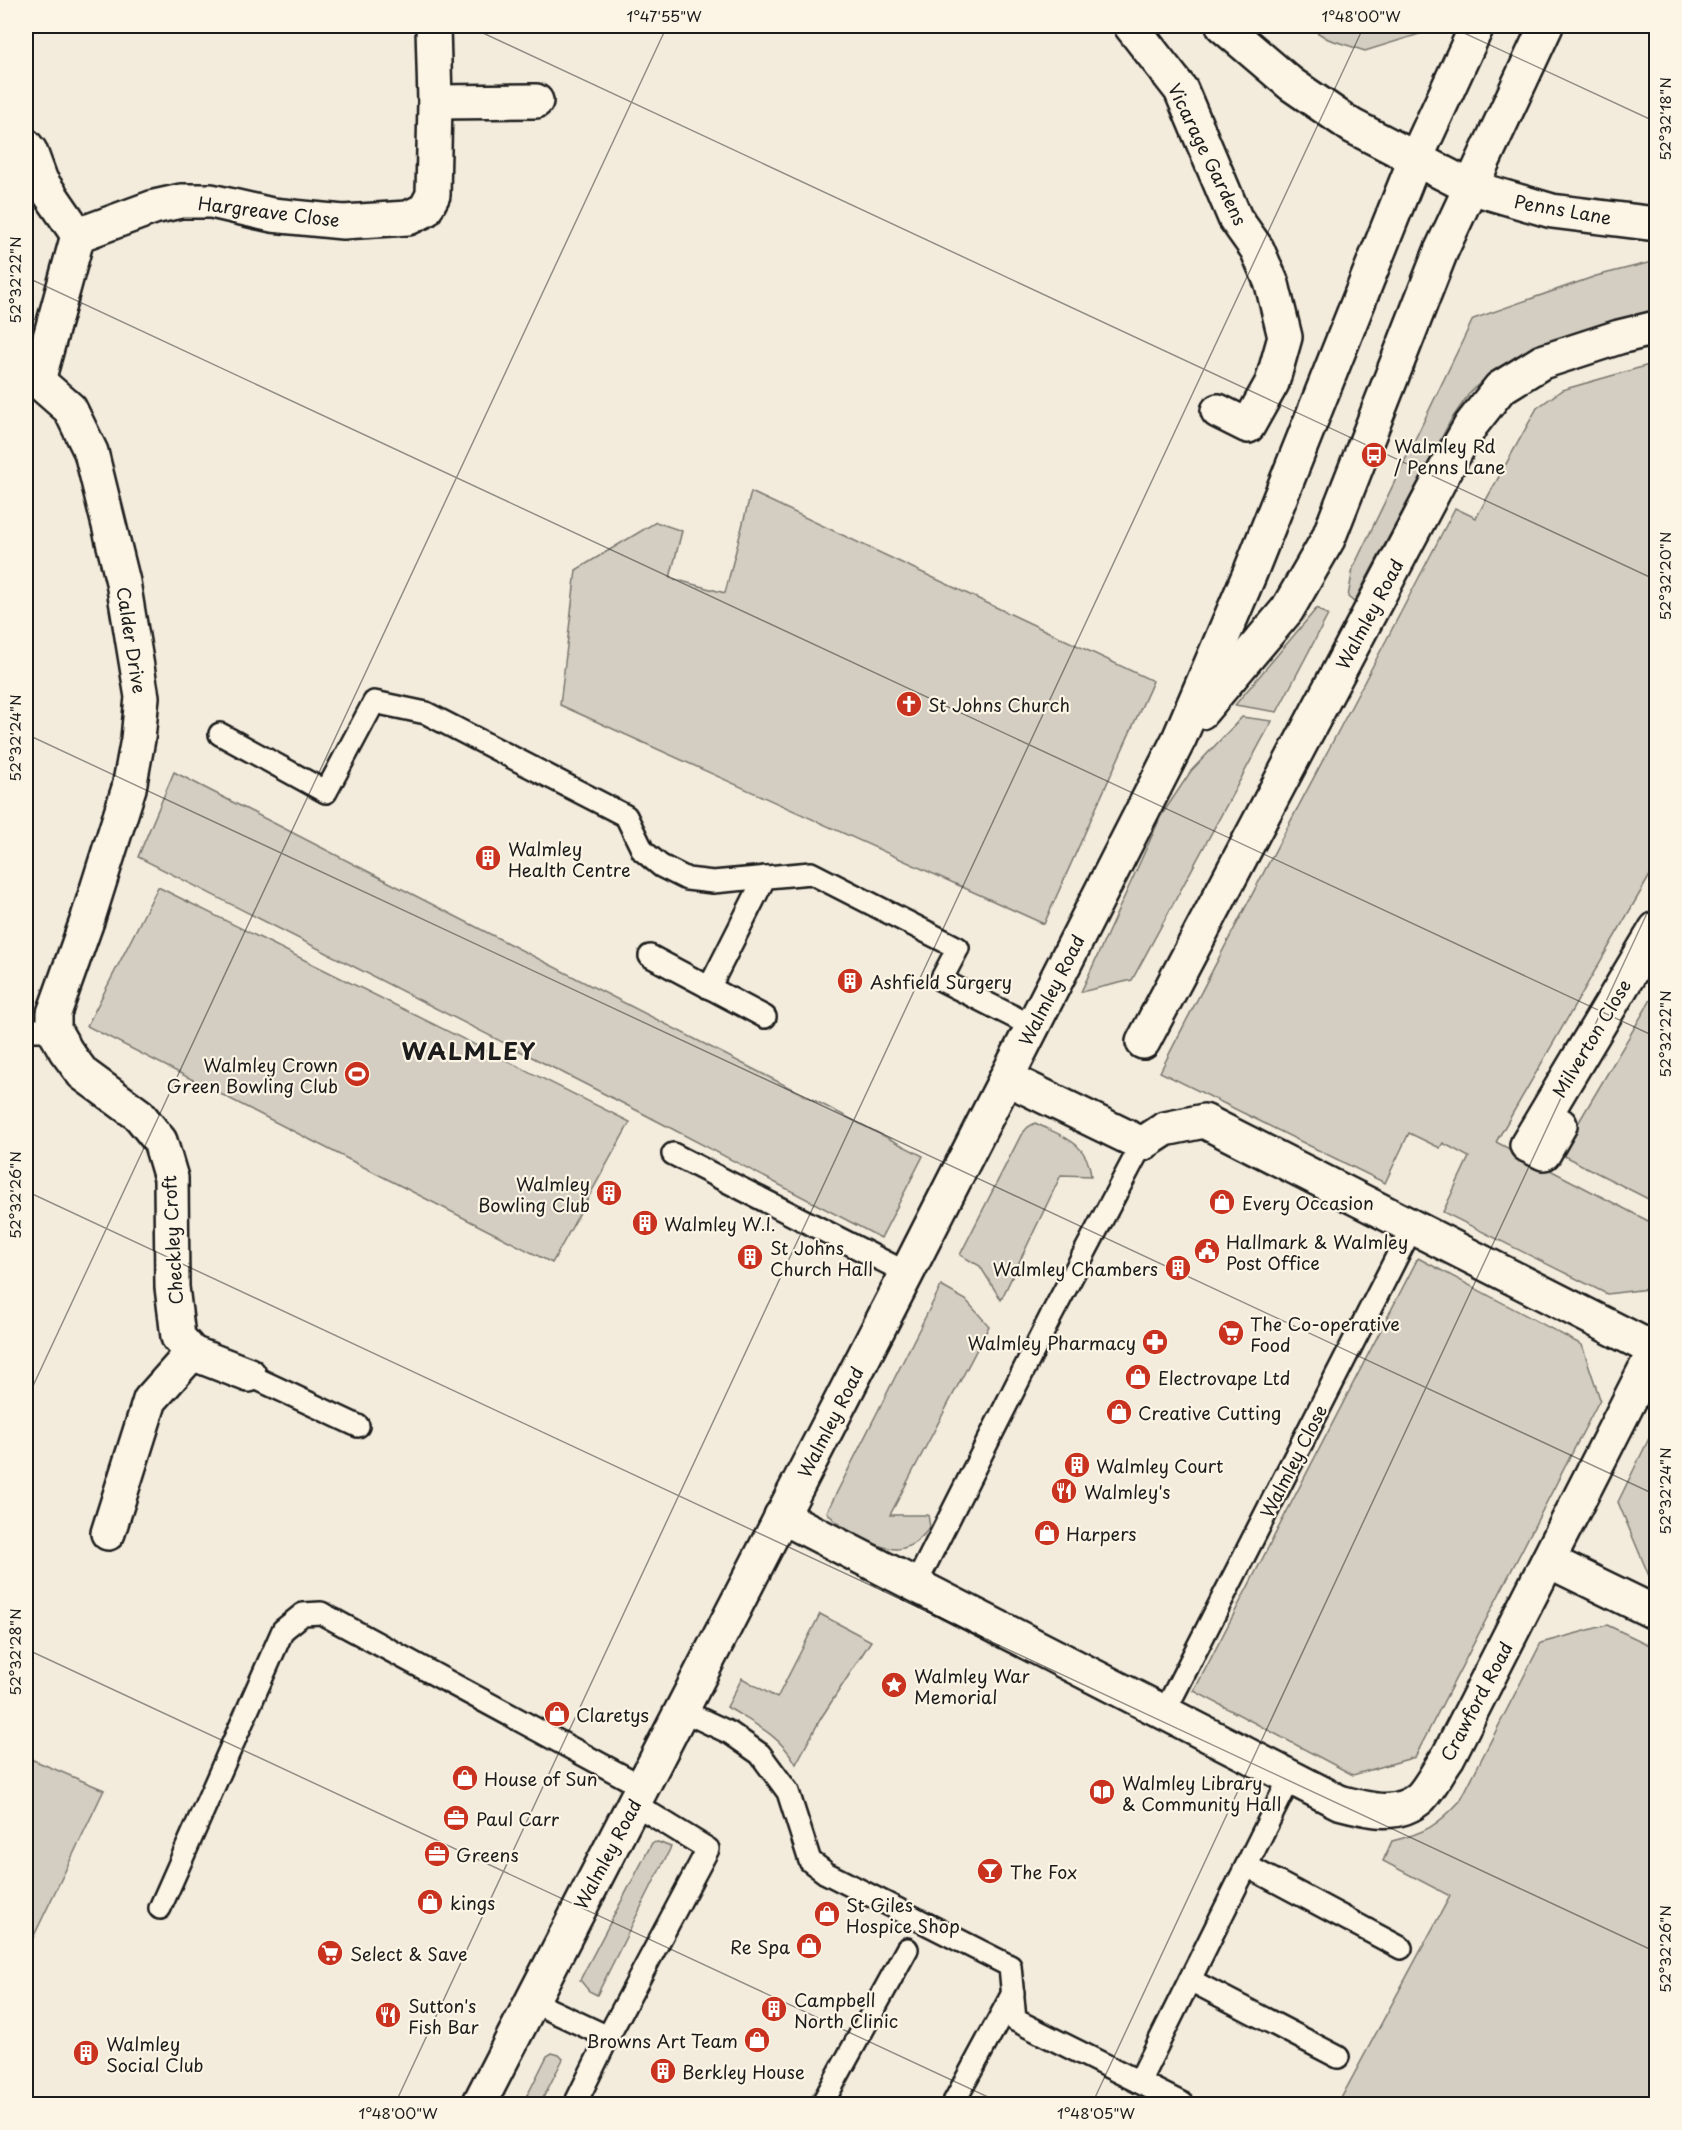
<svg xmlns="http://www.w3.org/2000/svg" width="1682" height="2130" font-family="'Playpen Sans',sans-serif">
	<style>
		.green { fill: #d3cec1; stroke: #78756e; stroke-width: 1.5 }
		.lines { fill: none; stroke-linecap: round; stroke-linejoin: round }
		.service-casing { stroke: #1c1c1c; stroke-width: 26 }
		.minor-casing { stroke: #1c1c1c; stroke-width: 38 }
		.tertiary-casing { stroke: #1c1c1c; stroke-width: 38 }
		.secondary-casing { stroke: #1c1c1c; stroke-width: 38 }
		.service { stroke: #fcf5e5; stroke-width: 21 }
		.minor { stroke: #fcf5e5; stroke-width: 33 }
		.tertiary { stroke: #fcf5e5; stroke-width: 33 }
		.secondary { stroke: #fcf5e5; stroke-width: 33 }
		.ticks { fill: none; stroke: #1c1c1c; stroke-width: 1.5; stroke-opacity: 0.45 }
		.labels { text-anchor: middle; dominant-baseline: central; stroke-width: 4.5; stroke-linejoin: round; paint-order: stroke }
		.street-label { font-size: 18px; fill: #1c1c1c; stroke: #fcf5e5 }
		.poi-label { font-size: 18px; fill: #1c1c1c; stroke: #fcf5e5; text-anchor: start }
		.district-label { font-size: 24px; font-weight: bold; letter-spacing: 1.5px; fill: #1c1c1c; stroke: #fcf5e5 }
		.neatline { fill: none; stroke: #1c1c1c; stroke-width: 2 }
		.ticks-label { font-size: 15px; text-anchor: middle; fill: #1c1c1c }
	</style>
	<rect width="100%" height="100%" fill="#f3ecdd"/>
	<filter id="ink" filterUnits="userSpaceOnUse"><feTurbulence type="fractalNoise" baseFrequency=".0167" numOctaves="2"/><feDisplacementMap in="SourceGraphic" scale="12" xChannelSelector="R" yChannelSelector="G"/><feConvolveMatrix kernelMatrix="1 2 1 2 8 2 1 2 1" color-interpolation-filters="sRGB"/></filter>
	<g filter="url(#ink)">
		<g class="green">
			<path d="M1307,26H1426L1423,33L1365,51L1328,39Z"/>
			<path d="M1656,261V311L1562,337L1499,367L1471,391L1451,420L1354,602L1348,597L1353,568L1473,319L1596,276Z"/>
			<path d="M1656,363V865L1496,1142L1656,1225V1288L1607,1294L1443,1212L1469,1157L1443,1143L1440,1148L1409,1133L1385,1183L1160,1072C1256,883 1358,697 1455,508L1476,518L1537,408L1562,390Z"/>
			<path d="M751,492L1153,681L1044,924L560,705L576,570L656,522L682,531L670,578L725,593Z"/>
			<path d="M1317,608L1328,615L1277,712L1235,705Z"/>
			<path d="M1242,717L1272,721L1132,980L1081,992L1161,816L1191,771Z"/>
			<path d="M174,772L923,1156L881,1238L638,1111L138,857Z"/>
			<path d="M158,887L630,1122L552,1263L87,1026Z"/>
			<path d="M1656,991V1203L1560,1154Z"/>
			<path d="M1035,1123C1062,1136 1088,1142 1091,1176L1061,1175L1001,1300L980,1266L960,1255L1021,1135L1028,1127Z"/>
			<path d="M1418,1258L1582,1345L1600,1399L1415,1757L1353,1775L1194,1691Z"/>
			<path d="M941,1286L966,1300L989,1326L890,1515H928L930,1527C909,1556 890,1553 861,1537C846,1529 837,1525 827,1512Z"/>
			<path d="M1656,1424V1580L1649,1576L1618,1502Z"/>
			<path d="M820,1614L871,1641L821,1718L796,1764C781,1736 753,1723 727,1707L742,1678L777,1698Z"/>
			<path d="M1607,1625L1656,1648V2104H1338L1450,1896L1383,1861L1392,1841C1425,1833 1437,1826 1460,1801L1541,1643Z"/>
			<path d="M26,1757L104,1790L32,1940L26,1939Z"/>
			<path d="M658,1842L671,1847L597,1995L589,1991L580,1980L652,1843Z"/>
			<path d="M552,2053L559,2055L563,2059L540,2104H523L547,2056Z"/>
		</g>
		<g class="lines">
			<g class="service-casing">
				<g id="service">
					<path d="M220,734L326,792L374,702L426,713L626,816L643,851L661,866L687,879L713,882L811,873L958,948L941,980L1032,1026"/>
					<path d="M650,956L765,1017"/>
					<path d="M709,988L765,877"/>
					<path d="M26,1030H54"/>
					<path d="M673,1154L907,1273"/>
					<path d="M249,1375L358,1426"/>
					<path d="M916,1584L1050,1318L1142,1144"/>
					<path d="M681,1710L730,1733L760,1754L788,1792L810,1861L826,1873L1010,1966L1015,2020L1139,2082L1290,1778"/>
					<path d="M1164,1713L1412,1227"/>
					<path d="M1247,1866L1401,1948"/>
					<path d="M160,1908L283,1630L303,1614L321,1613L643,1787"/>
					<path d="M1190,1980L1338,2057"/>
					<path d="M531,2001L608,2037L575,2104"/>
					<path d="M608,2037L708,1849L633,1803"/>
					<path d="M1139,2082L1183,2104"/>
					<path d="M822,2104L907,1949"/>
					<path d="M953,2104L1013,1993"/>
				</g>
			</g>
			<g class="minor-casing">
				<g id="minor">
					<path d="M1131,26L1181,90L1235,218L1257,249L1272,284L1285,337L1272,383L1248,426L1218,411"/>
					<path d="M435,102L536,101"/>
					<path d="M26,146L30,151L41,181L78,235"/>
					<path d="M26,381H38L70,409L91,452L123,582L142,697L138,739L129,788L88,918L54,1013V1030L66,1051L83,1074L139,1115L160,1141L171,1178L172,1287L178,1337L192,1353L249,1375"/>
					<path d="M38,381L78,235L154,207L181,201H211L272,215L343,222L408,218L425,210L433,195L435,102L433,26"/>
					<path d="M1143,1042L1444,472L1471,425L1500,388L1542,362L1619,337L1656,328"/>
					<path d="M1006,1078L1142,1144L1165,1129L1204,1121L1655,1350"/>
					<path d="M1544,1117L1560,1125L1544,1153L1527,1145L1656,929"/>
					<path d="M781,1516L1339,1802C1366,1809 1397,1819 1421,1797C1431,1786 1439,1769 1448,1757L1656,1348"/>
					<path d="M108,1533L150,1400L192,1353"/>
					<path d="M1549,1561L1656,1613"/>
				</g>
			</g>
			<g class="tertiary-casing">
				<path id="tertiary" d="M1223,26L1291,84L1352,126L1470,187"/>
			</g>
			<g class="secondary-casing">
				<g id="secondary">
					<path d="M1470,187L1552,211L1656,224"/>
					<path d="M1201,712L1287,610L1328,539L1441,251L1546,26"/>
					<path d="M479,2104L907,1273L1179,739L1250,573L1415,160L1477,26"/>
				</g>
			</g>
			<use href="#service" class="service"/>
			<use href="#minor" class="minor"/>
			<use href="#tertiary" class="tertiary"/>
			<use href="#secondary" class="secondary"/>
		</g>
	</g>
	<path class="ticks" d="M468,26L1656,580M1449,26L1656,122M26,277L1656,1037M26,734L1656,1495M26,1191L1656,1952M26,1401L667,26M26,1649L1003,2104M395,2104L1364,26M1092,2104L1656,894"/>
	<defs>
		<g id="bus-disc" transform="scale(1.35)"><circle r="9.5" fill="#c8321e" stroke="#fcf5e5"/><path d="M-5-6H5V4H4V6H2V4H-2V6H-4V4H-5ZM-3.5-4V0h7V-4ZM-3.5 1.2v1.5H-2V1.2ZM2 1.2v1.5H3.5V1.2Z" fill="#fff"/></g>
		<g id="church-disc" transform="scale(1.35)"><circle r="9.5" fill="#c8321e" stroke="#fcf5e5"/><path d="M-1.2-6h2.4v3.5h3.3v2.4h-3.3V6h-2.4V-.1h-3.3v-2.4h3.3Z" fill="#fff"/></g>
		<g id="building-disc" transform="scale(1.35)"><circle r="9.5" fill="#c8321e" stroke="#fcf5e5"/><path d="M-4-6H4V6H1V3H-1V6H-4ZM-2.5-4.3h1.7v1.8h-1.7ZM.8-4.3h1.7v1.8H.8ZM-2.5-1h1.7V.8h-1.7ZM.8-1h1.7V.8H.8Z" fill="#fff"/></g>
		<g id="stadium-disc" transform="scale(1.35)"><circle r="9.5" fill="#c8321e" stroke="#fcf5e5"/><path d="M0-5a6.5 5 0 1 0 0 10a6.5 5 0 1 0 0-10ZM-3.5-1.8h7v3.6h-7Z" fill="#fff"/></g>
		<g id="shop-disc" transform="scale(1.35)"><circle r="9.5" fill="#c8321e" stroke="#fcf5e5"/><path d="M-5-2.5h2.3a2.7 3.5 0 0 1 5.4 0H5L5.5 6h-11ZM-1.5-2.5h3a1.5 2.3 0 0 0-3 0Z" fill="#fff"/></g>
		<g id="civic-disc" transform="scale(1.35)"><circle r="9.5" fill="#c8321e" stroke="#fcf5e5"/><path d="M-.6-6.5H3V-4.5H.6V-3L4-1V1h2V6H-6V1h2V-1L-.6-3ZM-1.2 2.5V6h2.4V2.5Z" fill="#fff"/></g>
		<g id="supermarket-disc" transform="scale(1.35)"><circle r="9.5" fill="#c8321e" stroke="#fcf5e5"/><path d="M-6-5.5h2.5l.6 2H6L4.5 2H-2.5L-4.4-4H-6ZM-1.5 3.2a1.3 1.3 0 1 0 .1 0ZM3 3.2a1.3 1.3 0 1 0 .1 0Z" fill="#fff"/></g>
		<g id="pharmacy-disc" transform="scale(1.35)"><circle r="9.5" fill="#c8321e" stroke="#fcf5e5"/><path d="M-2-6h4v4h4v4h-4v4h-4v-4h-4v-4h4Z" fill="#fff"/></g>
		<g id="restaurant-disc" transform="scale(1.35)"><circle r="9.5" fill="#c8321e" stroke="#fcf5e5"/><path d="M-5-6h1v4h1v-4h1v4h1v-4h1v5L-1.5 .5V6h-2V.5L-5-1ZM5-6V6H3V1.5H1.5Q1.5-4 5-6Z" fill="#fff"/></g>
		<g id="sight-disc" transform="scale(1.35)"><circle r="9.5" fill="#c8321e" stroke="#fcf5e5"/><path d="M0-6L1.8-2.2L6-1.7L2.9 1.2L3.7 5.4L0 3.3L-3.7 5.4L-2.9 1.2L-6-1.7L-1.8-2.2Z" fill="#fff"/></g>
		<g id="library-disc" transform="scale(1.35)"><circle r="9.5" fill="#c8321e" stroke="#fcf5e5"/><path d="M-6-4Q-3-5.5-.7-3.5V5Q-3 3-6 4ZM6-4Q3-5.5 .7-3.5V5Q3 3 6 4Z" fill="#fff"/></g>
		<g id="office-disc" transform="scale(1.35)"><circle r="9.5" fill="#c8321e" stroke="#fcf5e5"/><path d="M-6-3h4V-5.5h4V-3h4V5H-6ZM-1-4.5V-3h2v-1.5ZM-6 0V1H6V0Z" fill="#fff"/></g>
		<g id="bar-disc" transform="scale(1.35)"><circle r="9.5" fill="#c8321e" stroke="#fcf5e5"/><path d="M-6-5H6L.8 .8V4.5H3.5V6h-7V4.5H-.8V.8Z" fill="#fff"/></g>
	</defs>
	<g fill-rule="evenodd">
		<use href="#bus-disc" x="1374" y="455"/>
		<use href="#church-disc" x="909" y="704"/>
		<use href="#building-disc" x="488" y="858"/>
		<use href="#building-disc" x="850" y="981"/>
		<use href="#stadium-disc" x="357" y="1074"/>
		<use href="#building-disc" x="609" y="1193"/>
		<use href="#shop-disc" x="1222" y="1202"/>
		<use href="#building-disc" x="645" y="1223"/>
		<use href="#civic-disc" x="1207" y="1251"/>
		<use href="#building-disc" x="750" y="1257"/>
		<use href="#building-disc" x="1178" y="1268"/>
		<use href="#supermarket-disc" x="1231" y="1333"/>
		<use href="#pharmacy-disc" x="1155" y="1342"/>
		<use href="#shop-disc" x="1138" y="1377"/>
		<use href="#shop-disc" x="1119" y="1412"/>
		<use href="#building-disc" x="1077" y="1465"/>
		<use href="#restaurant-disc" x="1064" y="1491"/>
		<use href="#shop-disc" x="1047" y="1533"/>
		<use href="#sight-disc" x="894" y="1685"/>
		<use href="#shop-disc" x="557" y="1714"/>
		<use href="#shop-disc" x="465" y="1778"/>
		<use href="#library-disc" x="1102" y="1792"/>
		<use href="#office-disc" x="456" y="1818"/>
		<use href="#office-disc" x="437" y="1854"/>
		<use href="#bar-disc" x="990" y="1871"/>
		<use href="#shop-disc" x="430" y="1902"/>
		<use href="#shop-disc" x="827" y="1914"/>
		<use href="#shop-disc" x="809" y="1946"/>
		<use href="#supermarket-disc" x="330" y="1953"/>
		<use href="#building-disc" x="774" y="2009"/>
		<use href="#restaurant-disc" x="388" y="2015"/>
		<use href="#shop-disc" x="757" y="2040"/>
		<use href="#building-disc" x="86" y="2053"/>
		<use href="#building-disc" x="663" y="2071"/>
	</g>
	<g class="labels">
		<g class="street-label">
			<text transform="translate(1208 154) rotate(64)">Vicarage Gardens</text>
			<text transform="translate(1563 209) rotate(10)">Penns Lane</text>
			<text transform="translate(269 211) rotate(7)">Hargreave Close</text>
			<text transform="translate(1369 614) rotate(-62)">Walmley Road</text>
			<text transform="translate(132 640) rotate(81)">Calder Drive</text>
			<text transform="translate(1051 990) rotate(-63)">Walmley Road</text>
			<text transform="translate(1591 1038) rotate(-59)">Milverton Close</text>
			<text transform="translate(172 1240) rotate(-93)">Checkley Croft</text>
			<text transform="translate(830 1422) rotate(-63)">Walmley Road</text>
			<text transform="translate(1293 1461) rotate(-63)">Walmley Close</text>
			<text transform="translate(1476 1701) rotate(-62)">Crawford Road</text>
			<text transform="translate(607 1854) rotate(-62)">Walmley Road</text>
		</g>
		<g class="poi-label">
			<text x="1394" y="445">Walmley Rd<tspan x="1394" dy="21">/ Penns Lane</tspan></text>
			<text x="928" y="704">St Johns Church</text>
			<text x="508" y="848">Walmley<tspan x="508" dy="21">Health Centre</tspan></text>
			<text x="870" y="981">Ashfield Surgery</text>
			<text x="338" y="1064" text-anchor="end">Walmley Crown<tspan x="338" dy="21">Green Bowling Club</tspan></text>
			<text x="590" y="1183" text-anchor="end">Walmley<tspan x="590" dy="21">Bowling Club</tspan></text>
			<text x="1242" y="1202">Every Occasion</text>
			<text x="664" y="1223">Walmley W.I.</text>
			<text x="1226" y="1241">Hallmark &amp; Walmley<tspan x="1226" dy="21">Post Office</tspan></text>
			<text x="770" y="1247">St Johns<tspan x="770" dy="21">Church Hall</tspan></text>
			<text x="1158" y="1268" text-anchor="end">Walmley Chambers</text>
			<text x="1250" y="1323">The Co-operative<tspan x="1250" dy="21">Food</tspan></text>
			<text x="1136" y="1342" text-anchor="end">Walmley Pharmacy</text>
			<text x="1158" y="1377">Electrovape Ltd</text>
			<text x="1138" y="1412">Creative Cutting</text>
			<text x="1096" y="1465">Walmley Court</text>
			<text x="1084" y="1491">Walmley's</text>
			<text x="1066" y="1533">Harpers</text>
			<text x="914" y="1675">Walmley War<tspan x="914" dy="21">Memorial</tspan></text>
			<text x="576" y="1714">Claretys</text>
			<text x="484" y="1778">House of Sun</text>
			<text x="1122" y="1782">Walmley Library<tspan x="1122" dy="21">&amp; Community Hall</tspan></text>
			<text x="476" y="1818">Paul Carr</text>
			<text x="456" y="1854">Greens</text>
			<text x="1010" y="1871">The Fox</text>
			<text x="450" y="1902">kings</text>
			<text x="846" y="1904">St Giles<tspan x="846" dy="21">Hospice Shop</tspan></text>
			<text x="790" y="1946" text-anchor="end">Re Spa</text>
			<text x="350" y="1953">Select &amp; Save</text>
			<text x="794" y="1999">Campbell<tspan x="794" dy="21">North Clinic</tspan></text>
			<text x="408" y="2005">Sutton's<tspan x="408" dy="21">Fish Bar</tspan></text>
			<text x="738" y="2040" text-anchor="end">Browns Art Team</text>
			<text x="106" y="2043">Walmley<tspan x="106" dy="21">Social Club</tspan></text>
			<text x="682" y="2071">Berkley House</text>
		</g>
		<g class="district-label">
			<text x="469" y="1050">WALMLEY</text>
		</g>
	</g>
	<rect width="1682" height="2130" fill="none" stroke="#fcf5e5" stroke-width="66"/>
	<rect x="33" y="33" width="1616" height="2064" class="neatline"/>
	<g class="ticks-label">
		<text x="664" y="22">1°47'55"W</text>
		<text x="1361" y="22">1°48'00"W</text>
		<text transform="translate(1666 119) rotate(-90)" y="5">52°32'18"N</text>
		<text transform="translate(16 280) rotate(-90)" y="5">52°32'22"N</text>
		<text transform="translate(1666 576) rotate(-90)" y="5">52°32'20"N</text>
		<text transform="translate(16 738) rotate(-90)" y="5">52°32'24"N</text>
		<text transform="translate(1666 1034) rotate(-90)" y="5">52°32'22"N</text>
		<text transform="translate(16 1195) rotate(-90)" y="5">52°32'26"N</text>
		<text transform="translate(1666 1491) rotate(-90)" y="5">52°32'24"N</text>
		<text transform="translate(16 1652) rotate(-90)" y="5">52°32'28"N</text>
		<text transform="translate(1666 1949) rotate(-90)" y="5">52°32'26"N</text>
		<text x="398" y="2119">1°48'00"W</text>
		<text x="1096" y="2119">1°48'05"W</text>
	</g>
</svg>
